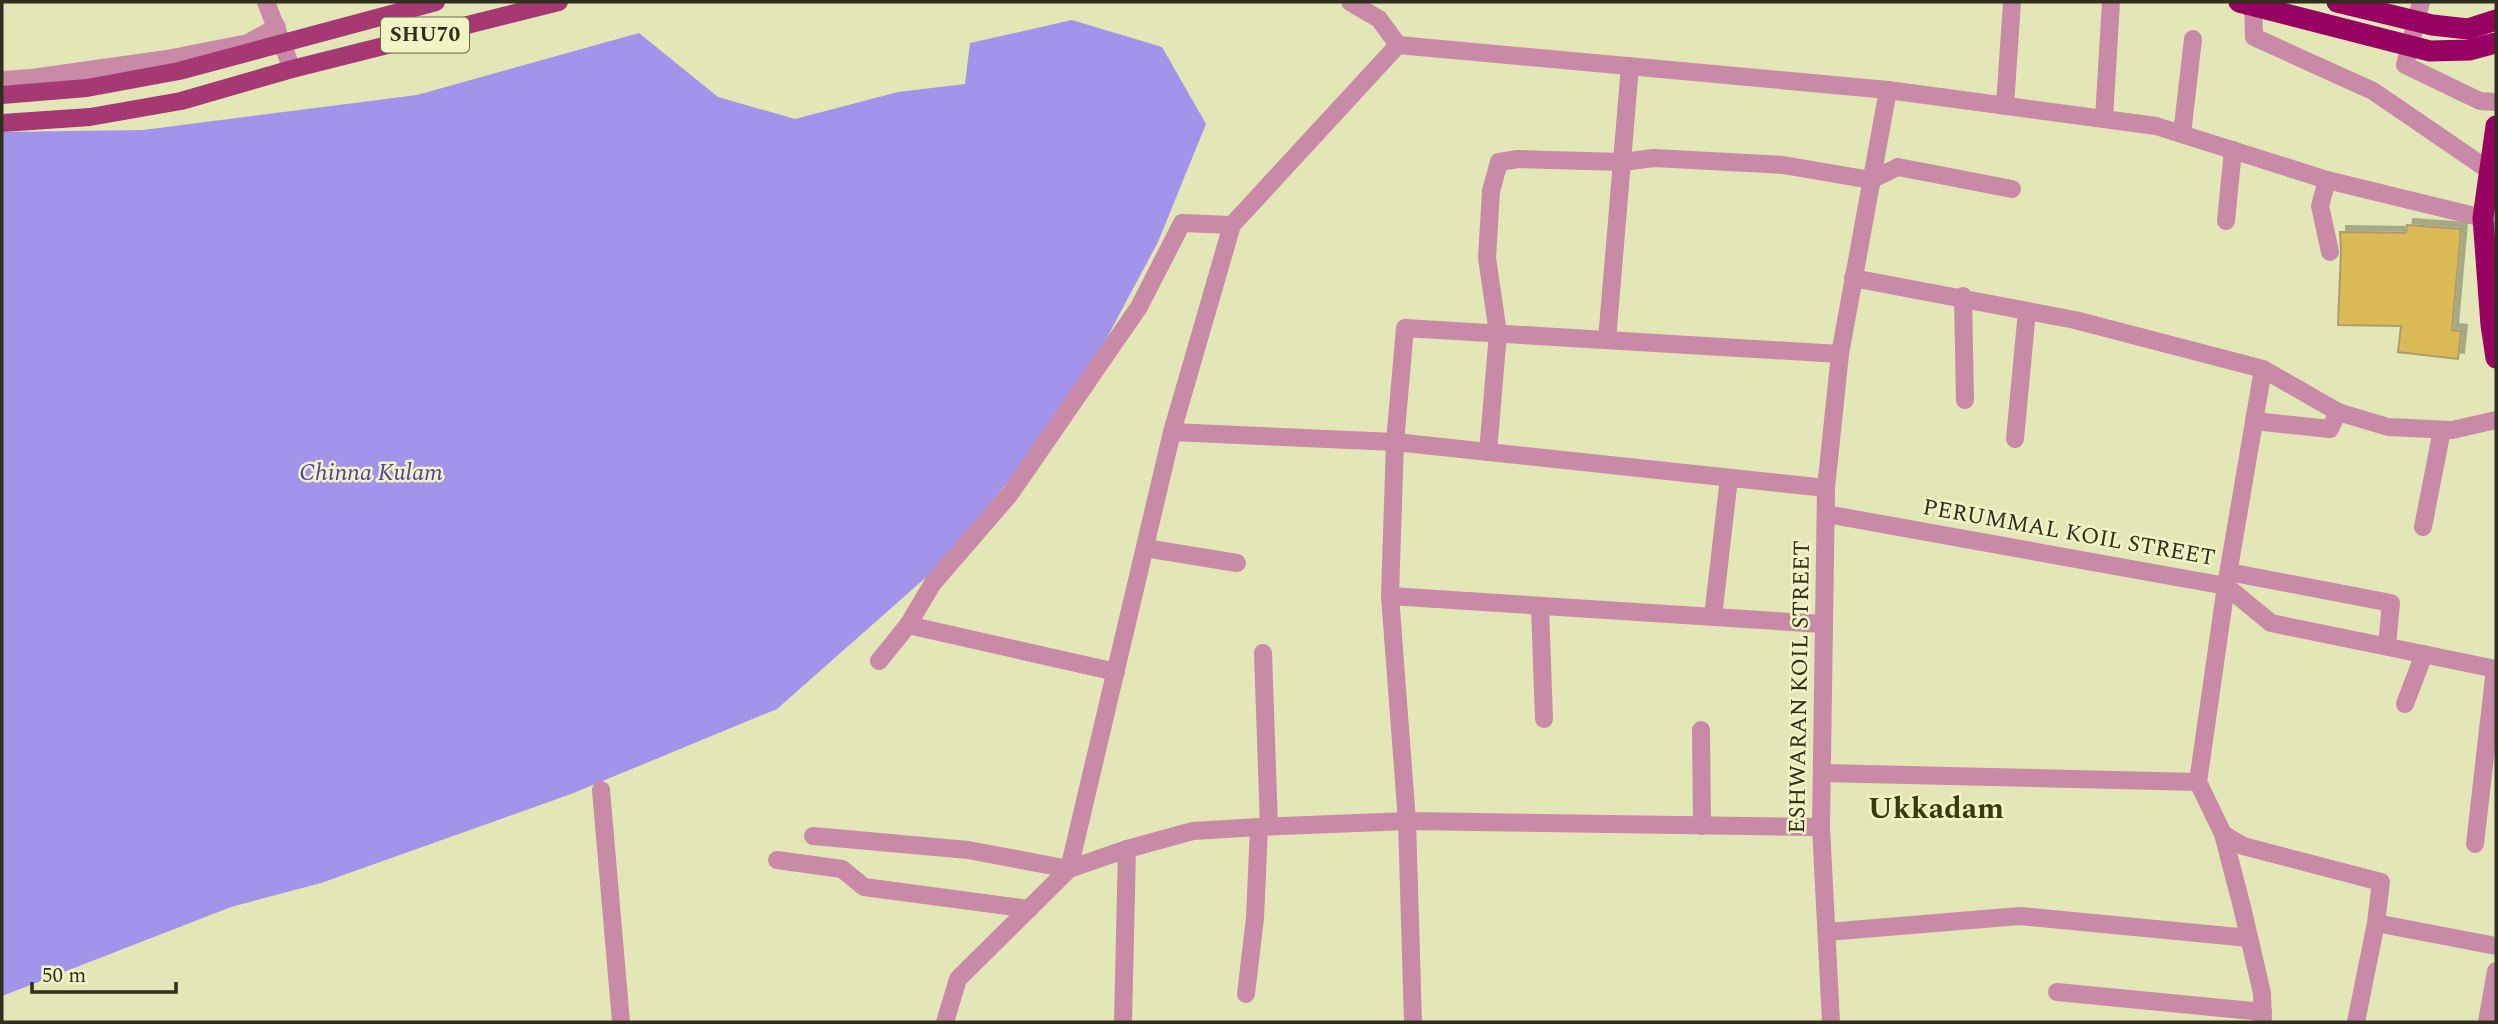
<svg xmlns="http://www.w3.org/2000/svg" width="2498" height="1024" font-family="Spectral,serif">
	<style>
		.water { fill: #a394eb }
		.building { fill: #dcba56; stroke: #ac9c71; stroke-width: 2; filter: url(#shadow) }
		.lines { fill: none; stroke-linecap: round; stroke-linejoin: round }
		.minor { stroke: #c88aa6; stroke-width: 18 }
		.major { stroke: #a63874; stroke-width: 18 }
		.highway { stroke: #970262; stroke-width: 21 }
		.highway-bridge { stroke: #970262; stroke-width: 21 }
		.labels { text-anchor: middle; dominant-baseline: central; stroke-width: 5; stroke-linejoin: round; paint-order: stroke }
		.shield { fill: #f1f4c4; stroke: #686a4f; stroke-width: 2 }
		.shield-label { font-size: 21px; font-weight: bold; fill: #2e2f1d }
		.street-label { font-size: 23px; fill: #2e2f1d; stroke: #f1f4c4 }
		.water-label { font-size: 24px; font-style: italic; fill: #573ea2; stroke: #f1f4c4 }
		.district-label { font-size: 30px; font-weight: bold; fill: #393a0f; stroke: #f1f4c4 }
	</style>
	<defs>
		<filter id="shadow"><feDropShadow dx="6" dy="-6" stdDeviation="0" flood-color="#0004"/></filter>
	</defs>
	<rect width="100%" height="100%" fill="#e3e6b7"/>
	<path class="water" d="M1072,20L1162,47L1206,124L1158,242L1072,403L941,564L777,709L571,794L321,883L231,907L2,996V132L143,130L417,95L639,33L718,97L795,119L898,92L965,84L970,43Z"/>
	<path class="building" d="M2407,225L2461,229L2452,330L2461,331L2458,359L2398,352L2401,326L2338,325L2341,250L2340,232L2406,233Z"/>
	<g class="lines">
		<g class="minor">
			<path d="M266,2L292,69"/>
			<path d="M1350,2L1379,19L1398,45"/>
			<path d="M2253,2L2254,37L2373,91L2490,171"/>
			<path d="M2421,2L2405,65L2480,101L2496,102"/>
			<path d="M2,80L32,78L167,59L248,43L277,27"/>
			<path d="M2005,106L2012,2"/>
			<path d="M2104,119L2111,2"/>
			<path d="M2182,134L2193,39"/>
			<path d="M2327,180L2320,206L2330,252"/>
			<path d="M2226,221L2233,150"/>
			<path d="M1853,278L2075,320L2263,369"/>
			<path d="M1963,296L1965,400"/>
			<path d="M1607,340L1630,66"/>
			<path d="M2254,421L2330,429L2338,412"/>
			<path d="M1172,432L1395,442L1826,488"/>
			<path d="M2015,439L2027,311"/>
			<path d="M1488,452L1498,333L1487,258L1491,191L1499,162L1518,159L1622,162L1654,158L1783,165L1871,180L1898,167L2012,189"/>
			<path d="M1826,514L2226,586L2271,623L2496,669"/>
			<path d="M2423,527L2442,430"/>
			<path d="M1145,548L1237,563"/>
			<path d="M2229,572L2391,603L2387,646"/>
			<path d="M1390,596L1822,624"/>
			<path d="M1540,606L1544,719"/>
			<path d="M1713,617L1729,478"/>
			<path d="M908,625L1116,672"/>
			<path d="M1263,653L1269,826"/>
			<path d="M879,661L908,625L933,583L1010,494L1139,307L1182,223L1232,225"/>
			<path d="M2405,704L2424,654"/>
			<path d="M1701,730L1702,826"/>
			<path d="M1823,773L2198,782"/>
			<path d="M601,790L621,1022"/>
			<path d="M2223,834L2243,846L2381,882L2376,923L2496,946"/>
			<path d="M813,836L968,850L1069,869L1127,849L1193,831L1259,827L1407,821L1821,827"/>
			<path d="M2475,844L2495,669"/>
			<path d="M777,860L842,869L864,887L1029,909"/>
			<path d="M1827,932L2020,916L2249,938"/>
			<path d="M2057,992L2263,1012"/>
			<path d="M1246,994L1255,918L1259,827"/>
			<path d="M945,1022L958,979L1069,869L1172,432L1232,225L1398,45L1888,90L2156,126L2327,180L2483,218"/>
			<path d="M1123,1022L1127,849"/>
			<path d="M1413,1022L1407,821L1390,596L1395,442L1405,328L1840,354"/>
			<path d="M1831,1022L1821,827L1826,488L1840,354L1888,90"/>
			<path d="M2263,1022L2262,993L2242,907L2223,834L2198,782L2226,586L2263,369L2338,412L2388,427L2452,430L2496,420"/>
			<path d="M2356,1022L2376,923"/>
			<path d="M2487,1022L2496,971"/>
		</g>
		<g class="major">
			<path d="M2,95L87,88L179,71L436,2"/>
			<path d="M2,123L90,117L181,101L292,69L559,2"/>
		</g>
		<path class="highway" d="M2496,126L2483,218L2491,325L2496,358"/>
		<g class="highway-bridge">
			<path d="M2239,2L2430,51L2469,50L2496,43"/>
			<path d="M2337,2L2432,25L2468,29L2496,20"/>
		</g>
	</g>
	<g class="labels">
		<rect class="shield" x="381" y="17.5" width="88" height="35" rx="5"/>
		<g class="shield-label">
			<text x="425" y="35">SHU70</text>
		</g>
		<g class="street-label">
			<text transform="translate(2069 533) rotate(10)">PERUMMAL KOIL STREET</text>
			<text transform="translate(1800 687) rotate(-89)">ESHWARAN KOIL STREET</text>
		</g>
		<g class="water-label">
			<text x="371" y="473">Chinna Kulam</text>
		</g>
		<g class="district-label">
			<text x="1936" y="809">Ukkadam</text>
		</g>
	</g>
	<rect width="2498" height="1024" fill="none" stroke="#2e2f1d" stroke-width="7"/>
	<path d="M32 982v10h144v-10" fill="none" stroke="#2e2f1d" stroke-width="3.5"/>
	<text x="42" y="982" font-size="21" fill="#2e2f1d" stroke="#f1f4c4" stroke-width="5" paint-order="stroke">50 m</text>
</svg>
